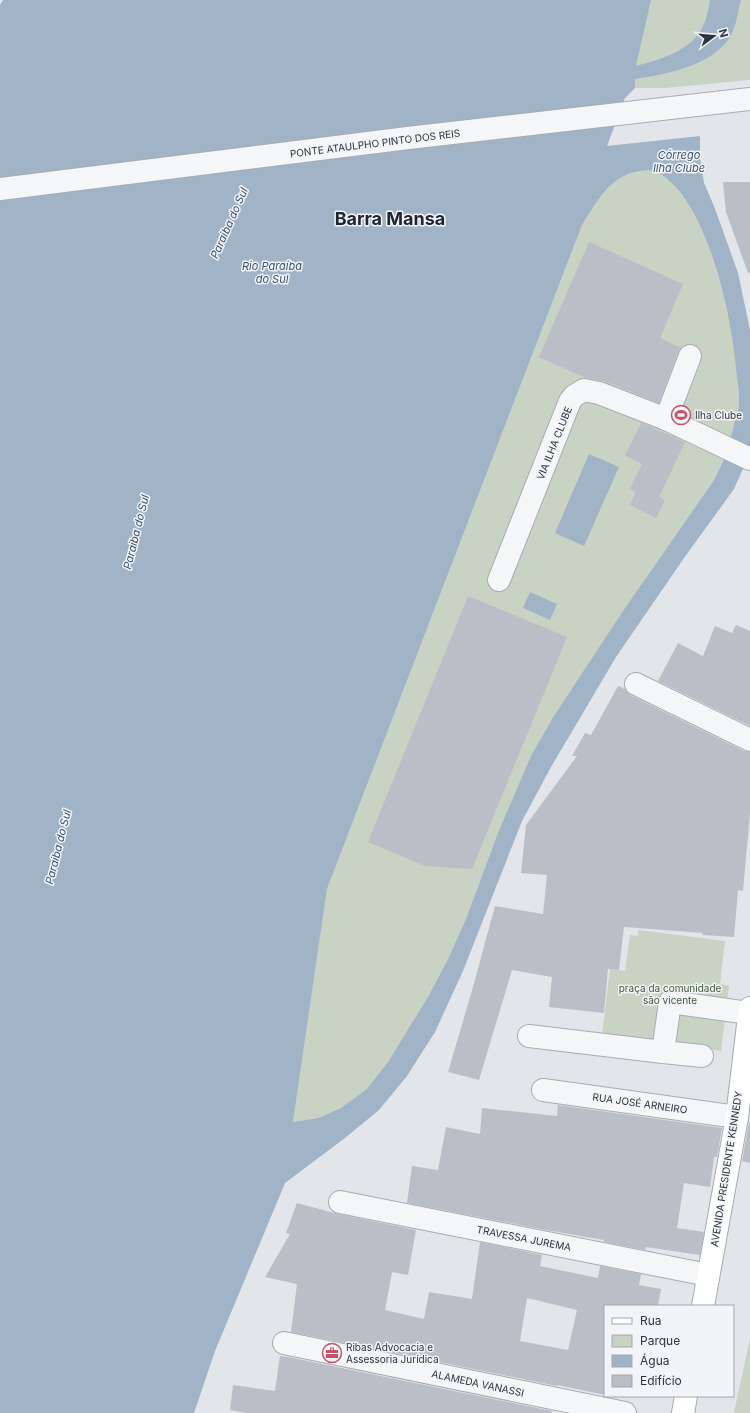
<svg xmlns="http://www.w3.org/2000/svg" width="750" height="1413" font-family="Inter,sans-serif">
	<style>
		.green { fill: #c8d3c4 }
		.water { fill: #a1b3c6; fill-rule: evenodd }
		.building { fill: #babec6; fill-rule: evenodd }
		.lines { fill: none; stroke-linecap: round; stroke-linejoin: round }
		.minor-casing { stroke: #a8acb3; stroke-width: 24 }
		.major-casing { stroke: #a3aab4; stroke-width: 24 }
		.minor { stroke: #f5f6f8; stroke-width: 22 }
		.major { stroke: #fff; stroke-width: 22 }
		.labels { text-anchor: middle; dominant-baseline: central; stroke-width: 3; stroke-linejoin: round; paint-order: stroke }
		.street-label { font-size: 10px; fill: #2c3340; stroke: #f2f4f7 }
		.poi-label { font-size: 10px; fill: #2c3340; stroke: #f2f4f7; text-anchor: start }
		.park-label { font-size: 10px; fill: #415a3a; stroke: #f2f4f7 }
		.water-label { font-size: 11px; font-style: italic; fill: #395270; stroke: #f2f4f7 }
		.town-label { font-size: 18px; font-weight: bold; fill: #1e2431; stroke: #f2f4f7 }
	</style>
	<rect width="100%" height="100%" fill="#e2e5e9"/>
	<g class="green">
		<path d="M651,0H750V80L665,88H635V66Z"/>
		<path d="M648,170L661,174L673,184L689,204L703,231L712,255L722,289L731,330L736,364L739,403L732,438L714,480L643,582L498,833L466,919L448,959L428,997L409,1030L378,1077L367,1089L354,1099L341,1108L318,1118L293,1122L327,889L582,225C593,208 604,186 624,176C631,172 640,171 648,170Z"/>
		<path d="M638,930L725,941L720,984L729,986L721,1051L602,1035L610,969L625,971L630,935L638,936Z"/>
		<path d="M750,1338V1413H734Z"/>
	</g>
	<g class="water">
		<path d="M3,0H651L636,66C658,60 685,53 699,33C706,24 708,11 710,0H741C738,10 737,23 732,33C717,65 667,74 635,79V88L625,98L607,146L700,136V158L704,183L714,206L738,273L750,330V447L746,462L734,489L684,558L616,657L551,767L522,821L463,971L435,1032L407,1076L379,1110L345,1138L285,1183L215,1351L194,1413H0V5ZM648,170C652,171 658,172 662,175C710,207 733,323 737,378C738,386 739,394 739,402C739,408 737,414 735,420C731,442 724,460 714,480L623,611L554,716L532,754L498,833L466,919L448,959L428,997L388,1062L367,1089L341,1108L318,1118L293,1122L327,889L582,225C593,208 604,186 624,176C631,172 640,171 648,170Z"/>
		<path d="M589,454L619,467L584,546L555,533Z"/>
		<path d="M530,592L557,604L550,620L523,608Z"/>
	</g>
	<g class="building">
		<path d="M723,182H750V273H748L726,212Z"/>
		<path d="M589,242L683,284L660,338L681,348L678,352L659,403L604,381L586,378L539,357Z"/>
		<path d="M641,423L685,442L659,497L665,500L656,518L630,505L636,492L630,489L642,464L625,455Z"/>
		<path d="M468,596L567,637L472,869L425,866L368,842Z"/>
		<path d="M736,625L750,631V726L658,681L678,643L703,656L715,626L732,633Z"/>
		<path d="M618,686L625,689L630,695L744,751L750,752V813L743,891L738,890L734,937L702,935L703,933L624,927L619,970L608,969L604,1013L549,1007L552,977L512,970L479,1080L448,1072L473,987L495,906L543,914L547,875L521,873L526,825L577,756H572L585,733L591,735Z"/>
		<path d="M558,1105L722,1128L717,1157H714L710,1187L684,1183L677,1228L704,1232L700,1255L646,1247L645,1250L604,1242V1240L546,1230L407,1203L412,1166L438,1170L446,1127L480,1134L482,1108L557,1116Z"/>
		<path d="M749,1122H750V1163L742,1161Z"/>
		<path d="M297,1203L338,1214L416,1230L408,1275L392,1272L385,1310L424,1319L429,1292L472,1299L480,1242L542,1255L540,1266L598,1278L600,1266L641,1274L639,1285L661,1289L658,1306H605V1395L558,1385L557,1386L291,1332L297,1284L265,1277L290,1234L286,1233ZM527,1298L577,1310L568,1350L520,1341Z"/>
		<path d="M280,1356L288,1357L552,1411L551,1413H247L230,1410L233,1385L275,1391Z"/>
	</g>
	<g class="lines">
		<g class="minor-casing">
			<g id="minor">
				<path d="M0,189L408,138L750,99"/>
				<path d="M666,419L690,356"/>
				<path d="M499,580L570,401L574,396L584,390L599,393L666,419L750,459"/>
				<path d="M636,684L750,740"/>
				<path d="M529,1036L663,1052L670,1002L749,1013"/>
				<path d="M663,1052L702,1056"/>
				<path d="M543,1090L737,1117"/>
				<path d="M340,1202L708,1275"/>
				<path d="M284,1343L625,1413"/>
			</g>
		</g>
		<g class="major-casing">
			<g id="major">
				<path d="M703,1306L737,1117L750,1008"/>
				<path d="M683,1413L686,1396"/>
			</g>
		</g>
		<use href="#minor" class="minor"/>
		<use href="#major" class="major"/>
	</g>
	<defs>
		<g id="stadium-ring" transform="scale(1)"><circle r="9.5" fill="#f2f4f7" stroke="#c35365" stroke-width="1.5"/><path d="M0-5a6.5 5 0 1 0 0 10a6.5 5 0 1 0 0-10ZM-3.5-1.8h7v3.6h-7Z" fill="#c35365"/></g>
		<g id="office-ring" transform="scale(1)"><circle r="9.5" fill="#f2f4f7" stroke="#c35365" stroke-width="1.5"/><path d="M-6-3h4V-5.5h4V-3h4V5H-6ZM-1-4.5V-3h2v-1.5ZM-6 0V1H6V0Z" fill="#c35365"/></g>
	</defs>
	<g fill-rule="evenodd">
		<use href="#stadium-ring" x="681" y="415"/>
		<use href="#office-ring" x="332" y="1353"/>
	</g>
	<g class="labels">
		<g class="street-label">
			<text transform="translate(375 143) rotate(-7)">PONTE ATAULPHO PINTO DOS REIS</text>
			<text transform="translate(554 443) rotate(-68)">VIA ILHA CLUBE</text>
			<text transform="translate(640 1103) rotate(8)">RUA JOSÉ ARNEIRO</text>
			<text transform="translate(726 1169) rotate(-81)">AVENIDA PRESIDENTE KENNEDY</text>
			<text transform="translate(524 1238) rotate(11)">TRAVESSA JUREMA</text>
			<text transform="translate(478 1383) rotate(12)">ALAMEDA VANASSI</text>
		</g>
		<g class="poi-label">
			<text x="695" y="415">Ilha Clube</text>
			<text x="346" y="1347">Ribas Advocacia e<tspan x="346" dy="12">Assessoria Jurídica</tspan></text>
		</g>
		<g class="park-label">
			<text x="670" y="988">praça da comunidade<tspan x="670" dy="12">são vicente</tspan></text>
		</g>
		<g class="water-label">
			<text x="679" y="155">Córrego<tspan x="679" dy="13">Ilha Clube</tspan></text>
			<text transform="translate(229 223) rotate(-66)">Paraiba do Sul</text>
			<text x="272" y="266">Rio Paraíba<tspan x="272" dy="13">do Sul</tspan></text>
			<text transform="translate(136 532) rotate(-76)">Paraiba do Sul</text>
			<text transform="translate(58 847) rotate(-76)">Paraiba do Sul</text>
		</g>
		<g class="town-label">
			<text x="390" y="218">Barra Mansa</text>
		</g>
	</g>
	<rect x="604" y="1305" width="130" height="92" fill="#f2f4f7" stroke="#a3a7ae"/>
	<rect x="612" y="1318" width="20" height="6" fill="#ffffff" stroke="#a3a7ae"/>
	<text x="640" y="1325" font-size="12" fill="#2c3340">Rua</text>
	<rect x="612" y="1335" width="20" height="12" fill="#c8d3c4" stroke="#a3a7ae"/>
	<text x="640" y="1345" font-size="12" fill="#2c3340">Parque</text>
	<rect x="612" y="1355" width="20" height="12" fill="#a1b3c6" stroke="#a3a7ae"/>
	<text x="640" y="1365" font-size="12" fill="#2c3340">Água</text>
	<rect x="612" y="1375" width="20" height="12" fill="#babec6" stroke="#a3a7ae"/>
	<text x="640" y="1385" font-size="12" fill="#2c3340">Edifício</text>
	<g transform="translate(714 36) rotate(74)" stroke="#f2f4f7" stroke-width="3" paint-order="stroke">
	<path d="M0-3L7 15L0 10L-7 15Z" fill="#2c3340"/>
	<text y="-6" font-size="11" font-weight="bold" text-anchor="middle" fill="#2c3340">N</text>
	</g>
</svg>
